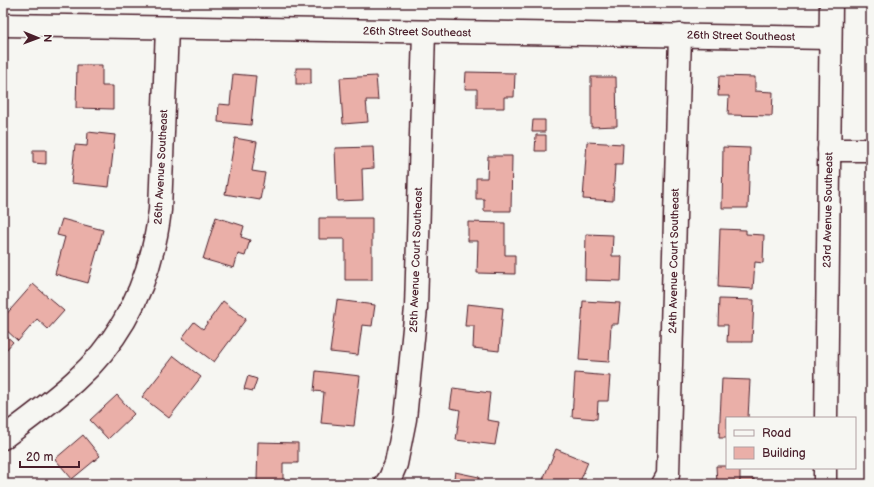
<svg xmlns="http://www.w3.org/2000/svg" width="874" height="487" font-family="'Balsamiq Sans',sans-serif">
	<style>
		.building { fill: #eaafa8; stroke: #4a1f2b }
		.lines { fill: none; stroke-linecap: round; stroke-linejoin: round }
		.minor-casing { stroke: #4a1f2b; stroke-width: 25 }
		.minor { stroke: #f6f6f2; stroke-width: 22 }
		.labels { text-anchor: middle; dominant-baseline: central; stroke-width: 4; stroke-linejoin: round; paint-order: stroke }
		.street-label { font-size: 11px; fill: #4a1f2b; stroke: #f6f6f2 }
	</style>
	<rect width="100%" height="100%" fill="#f6f6f2"/>
	<filter id="ink" filterUnits="userSpaceOnUse"><feTurbulence type="fractalNoise" baseFrequency=".025" numOctaves="2"/><feDisplacementMap in="SourceGraphic" scale="8" xChannelSelector="R" yChannelSelector="G"/><feConvolveMatrix kernelMatrix="1 2 1 2 8 2 1 2 1" color-interpolation-filters="sRGB"/></filter>
	<g filter="url(#ink)">
		<g class="building">
			<path d="M77,65H102V86H113V109L76,108Z"/>
			<rect x="296" y="68" width="15" height="16"/>
			<path d="M466,72L515,73L514,97H504V108H477V89H465Z"/>
			<path d="M233,74L256,76L251,125L218,122L219,104L230,105Z"/>
			<path d="M376,76L378,100H366L368,122L343,124L340,78Z"/>
			<path d="M719,76L755,77V91L773,92L772,116L728,115L729,96H718Z"/>
			<path d="M591,77H616L617,126L591,127Z"/>
			<path d="M533,120H545V132H532Z"/>
			<path d="M88,132L115,135L109,187L71,183L75,145L87,146Z"/>
			<path d="M536,135H546V151H535Z"/>
			<path d="M235,138L257,142L252,171L265,173L260,200L225,194Z"/>
			<path d="M587,142L623,144L622,165H615L613,201L583,199Z"/>
			<path d="M373,147L374,168L362,169L363,200L337,201L335,148Z"/>
			<path d="M723,147L750,148L748,208H722Z"/>
			<path d="M33,150H46V164L33,163Z"/>
			<path d="M488,156H512L511,211H484V199H476V178H487Z"/>
			<path d="M216,217L244,226L241,237L250,240L245,256L238,254L234,268L203,259Z"/>
			<path d="M319,218H372V280H345V239H319Z"/>
			<path d="M62,219L103,230L88,283L55,274L65,237L57,235Z"/>
			<path d="M468,222L505,223V255H515V274L477,273L478,241H468Z"/>
			<path d="M720,229L746,230V234L764,235L763,263L755,262L753,289L718,287Z"/>
			<path d="M586,234L613,235L612,256H622L621,281L585,280Z"/>
			<path d="M33,284L64,311L48,329L37,319L18,341L3,327V318Z"/>
			<path d="M719,299L754,300L752,342H727L728,325H718Z"/>
			<path d="M337,300L375,305L372,326L362,325L358,355L330,352Z"/>
			<path d="M223,301L246,319L214,362L182,338L194,322L203,329Z"/>
			<path d="M583,301L620,303L618,324H611L609,362L579,360Z"/>
			<path d="M467,304L503,308L499,351L473,348L474,326H465Z"/>
			<path d="M3,333L13,342L6,350L3,347Z"/>
			<path d="M174,356L201,377L169,418L142,397Z"/>
			<path d="M316,371L360,376L354,426L321,423L324,392L314,391Z"/>
			<path d="M575,373L610,376L608,401H598L597,419L572,417Z"/>
			<path d="M248,376L257,379L253,391L244,389Z"/>
			<path d="M722,379L750,380L748,418H727V438H719Z"/>
			<path d="M453,388L490,393L487,420L499,422L495,445L456,440L460,410L450,408Z"/>
			<path d="M117,395L134,414L108,439L90,420Z"/>
			<path d="M83,435L100,456L72,479L55,459Z"/>
			<path d="M258,442L298,443V463H283V481H257Z"/>
			<path d="M556,449L588,462L579,484L569,481L567,484H541Z"/>
			<path d="M716,466H727V468H740V484H717Z"/>
			<path d="M455,472L479,477L478,484H453Z"/>
			<rect x="740" y="479" width="14" height="5"/>
		</g>
		<g class="lines">
			<g class="minor-casing">
				<g id="minor">
					<path d="M3,25L830,38"/>
					<path d="M829,150H871"/>
					<path d="M826,418L831,3"/>
					<path d="M3,438C27,420 52,402 75,381C125,336 152,277 160,210L167,28"/>
					<path d="M386,484L390,478L396,464L405,419L416,308L424,32"/>
					<path d="M663,484L668,475L680,35"/>
					<path d="M825,484V468"/>
				</g>
			</g>
			<use href="#minor" class="minor"/>
		</g>
	</g>
	<g class="labels">
		<g class="street-label">
			<text transform="translate(417 32) rotate(1)">26th Street Southeast</text>
			<text transform="translate(741 36) rotate(1)">26th Street Southeast</text>
			<text transform="translate(161 167) rotate(-87)">26th Avenue Southeast</text>
			<text transform="translate(828 210) rotate(-89)">23rd Avenue Southeast</text>
			<text transform="translate(416 260) rotate(-88)">25th Avenue Court Southeast</text>
			<text transform="translate(674 261) rotate(-89)">24th Avenue Court Southeast</text>
		</g>
	</g>
	<rect width="874" height="487" fill="none" stroke="#f6f6f2" stroke-width="16"/>
	<rect x="8" y="8" width="858" height="471" fill="none" stroke="#4a1f2b" stroke-width="1.5" filter="url(#ink)"/>
	<rect x="726" y="417" width="130" height="52" fill="#f6f6f2" stroke="#b1a0a2"/>
	<rect x="734" y="430" width="20" height="6" fill="#f6f6f2" stroke="#b1a0a2"/>
	<text x="762" y="437" font-size="12" fill="#4a1f2b">Road</text>
	<rect x="734" y="447" width="20" height="12" fill="#eaafa8" stroke="#b1a0a2"/>
	<text x="762" y="457" font-size="12" fill="#4a1f2b">Building</text>
	<g transform="translate(38 38) rotate(91)" stroke="#f6f6f2" stroke-width="3" paint-order="stroke">
	<path d="M0-3L7 15L0 10L-7 15Z" fill="#4a1f2b"/>
	<text y="-6" font-size="11" font-weight="bold" text-anchor="middle" fill="#4a1f2b">N</text>
	</g>
	<path d="M20 461v6h59v-6" fill="none" stroke="#4a1f2b" stroke-width="2"/>
	<text x="26" y="461" font-size="12" fill="#4a1f2b" stroke="#f6f6f2" stroke-width="3" paint-order="stroke">20 m</text>
</svg>
